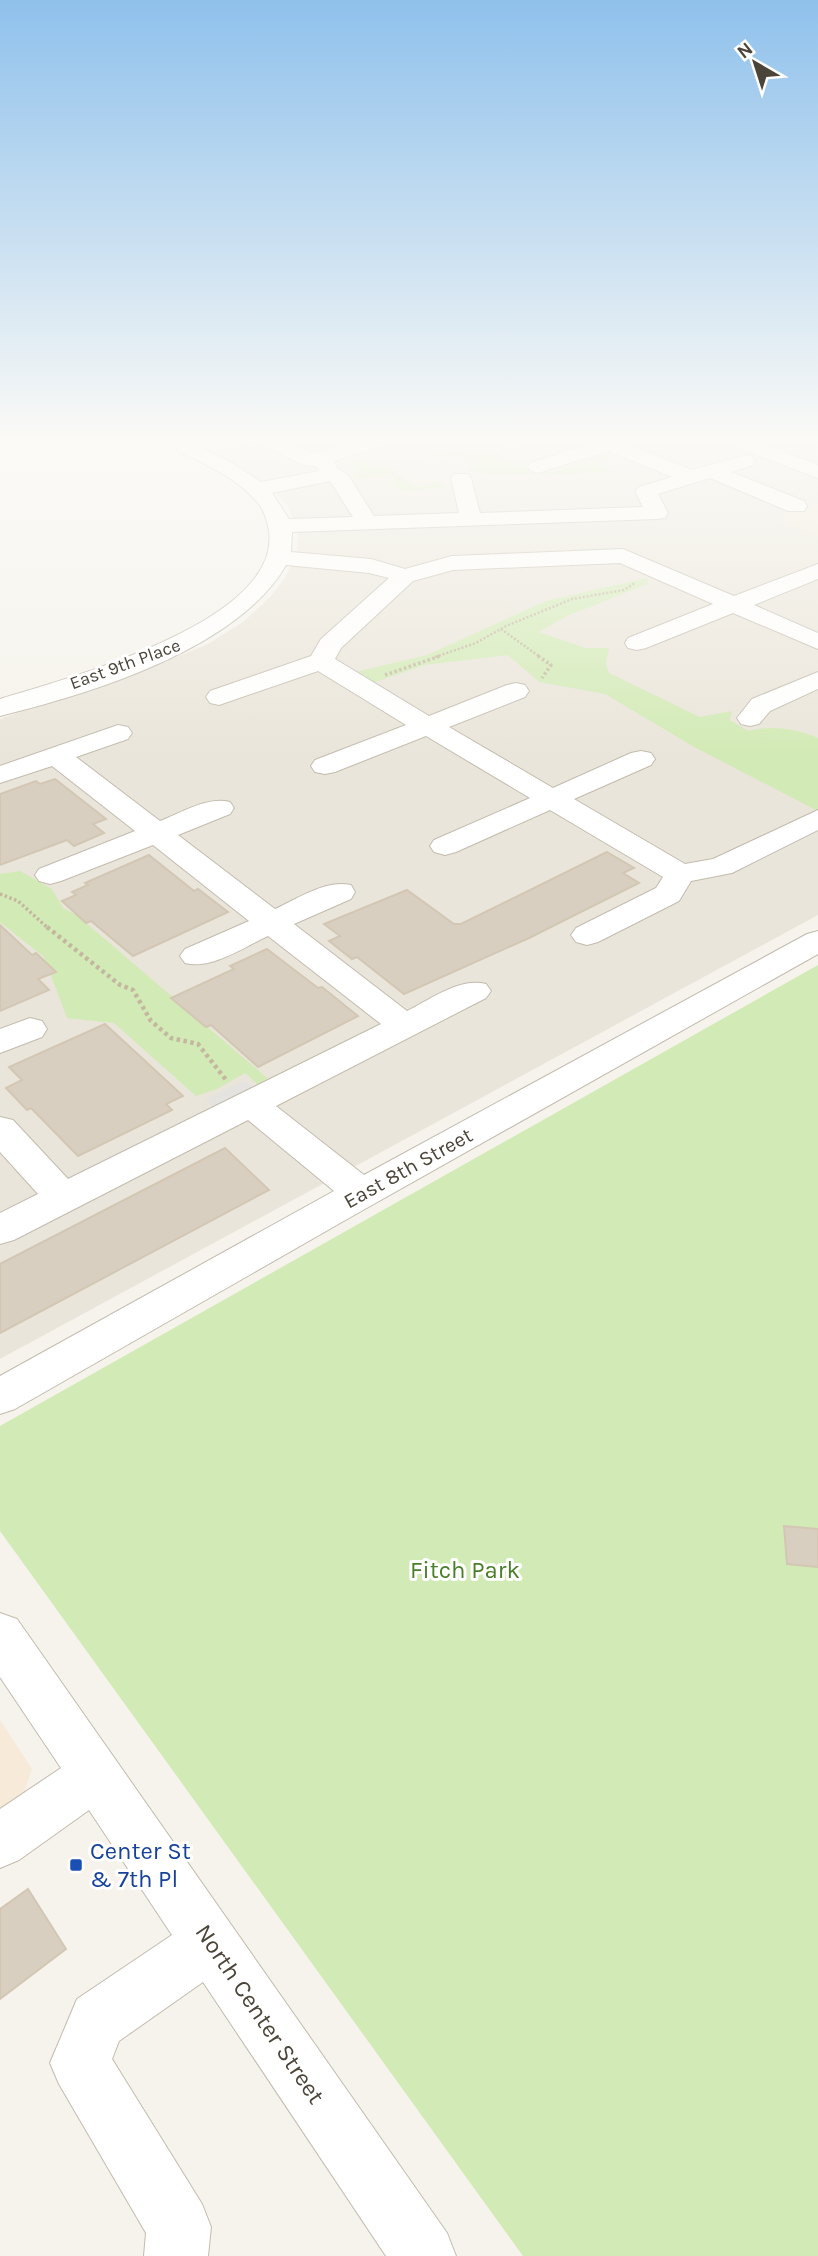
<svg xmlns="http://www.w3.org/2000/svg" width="818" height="2256" font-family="Karla,sans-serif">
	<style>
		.residential { fill: #eae5da }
		.commercial { fill: #f7ead8 }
		.education { fill: #efe8d6 }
		.green { fill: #d2eab5 }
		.parking { fill: #e5e3e0 }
		.building { fill: #d8cfc1; stroke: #d3c7b4; stroke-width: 2 }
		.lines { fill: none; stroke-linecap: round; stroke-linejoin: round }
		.minor-casing { stroke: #c2bbae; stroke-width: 2 }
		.path-far2 { stroke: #c4b79f; stroke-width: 2.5; stroke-dasharray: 2 2; stroke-linecap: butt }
		.path-far1 { stroke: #c4b79f; stroke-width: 3.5; stroke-dasharray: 2.5 2.5; stroke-linecap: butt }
		.path { stroke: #c4b79f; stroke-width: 4.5; stroke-dasharray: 3.5 3.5; stroke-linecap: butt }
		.minor { fill: #fff; fill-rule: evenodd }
		.transit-dot { fill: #1a4fb4; stroke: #fff; stroke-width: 2.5 }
		.labels { text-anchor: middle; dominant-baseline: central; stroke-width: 6; stroke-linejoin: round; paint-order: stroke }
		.far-street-label { font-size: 18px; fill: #4b4439; stroke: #fff }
		.street-label { font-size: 21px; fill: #4b4439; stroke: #fff }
		.near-park-label { font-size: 24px; fill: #4a7f2a; stroke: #fff }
		.near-transit-label { font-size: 24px; fill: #164399; stroke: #fff; text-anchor: start }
		.near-street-label { font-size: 24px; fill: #4b4439; stroke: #fff }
	</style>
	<rect width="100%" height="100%" fill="#f6f3ec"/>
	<path class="residential" d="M250,442H818V504L778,519L818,536V915L0,1359V719L155,666L208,644L243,622L271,596L285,578L297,551L298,534L288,506L270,487L213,452Z"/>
	<path class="commercial" d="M0,1720L32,1769L24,1793L0,1810Z"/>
	<path class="education" d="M818,504V536L777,519Z"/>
	<g class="green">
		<path d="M528,442H535L498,454L522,467L552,471L611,453L618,456L599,463L600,466L610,470L609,472L545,475L475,473L469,470L472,463L450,455L429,457L460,449L479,457Z"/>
		<path d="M358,458L375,467H394L393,471L414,486H428L439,481L443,488L400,491L392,476L356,479L357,477L351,476L357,474L353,472L362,470L345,462Z"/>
		<path d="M647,578L648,584L567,616L539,632L585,648H609L606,663L609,673L700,717L732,711L730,720L748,731C774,725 794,728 818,738V811L694,747L605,694L539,682L508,655L425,665L367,685L347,674L427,655L546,601Z"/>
		<path d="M20,871L52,889L63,908L78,916L267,1078L261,1087L245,1073L217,1089L196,1096L114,1023L67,1018L44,957L0,922V874Z"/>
		<path d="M818,965V2256H523L0,1531V1426Z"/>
	</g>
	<path class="parking" d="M244,1081L257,1090L216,1110L205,1099Z"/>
	<g class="building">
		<path d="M55,779L106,819L93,824L104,833L74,846L67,840L0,865V794L36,781L40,784Z"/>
		<path d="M607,852L634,868L623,873L639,883L529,938L404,994L357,957L352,959L329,941L340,936L324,924L407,890L454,924H461Z"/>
		<path d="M149,855L194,891L198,889L228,912L133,956L91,921L86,923L62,901L76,895L72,892L88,885L85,883Z"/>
		<path d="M0,925L32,955L36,953L56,972L38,979L49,990L0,1011Z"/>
		<path d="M267,949L318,988L322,987L358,1016L258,1067L211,1025L206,1027L171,998L234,969L230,966Z"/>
		<path d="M105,1024L183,1096L166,1104L172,1110L78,1156L31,1108L27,1110L6,1088L22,1080L9,1067Z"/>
		<path d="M225,1148L269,1190L0,1333V1264Z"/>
		<path d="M784,1526L818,1529V1567L787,1564Z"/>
		<path d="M28,1889L66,1949L0,1999V1909Z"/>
	</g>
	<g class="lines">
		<g class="minor-casing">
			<g id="minor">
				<path d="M165,442H191L235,465L261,482L319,471L316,466L303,465L265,446L262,442H288L312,454L354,442H386L383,446L333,461L338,469L348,475L374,516L459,513L451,478L454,474H468L471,478L480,513L643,507L635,491L639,487L672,477L608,451L538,473L531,471L528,467L531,463L594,442H622L692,470L746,455L753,457L756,461L753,465L731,472L804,501L807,506L804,511H788L710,478L658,494L668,513L665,518L657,519L292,532L291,552L371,559L405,569L452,556L623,549L734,596L818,564V579L754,605L818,633V649L733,613L646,648L637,650L628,648L625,643L628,638L713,604L620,563L453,570L413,581L341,648L335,659L429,716L507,685L516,683L525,685L529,691L525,697L449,727L553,788L631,753L641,751L651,753L655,759L651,765L574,799L685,864L713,859L818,810V830L732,873L691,881L679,901L598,942L587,945L576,942L571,935L576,928L656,888L663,877L550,810L456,852L445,855L434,852L430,846L434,840L530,798L426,736L335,772L325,774L315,772L311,766L315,760L406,725L318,671L219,705L210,703L206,697L210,691L311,656L321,639L389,578L369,573L286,565C238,649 90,694 0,716V699C65,679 290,620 268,526C266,518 264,510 258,503C235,475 199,462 168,446ZM330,481L353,517L289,519L272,493Z"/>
				<path d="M501,442H521L522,443L519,447C511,449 506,449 501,442Z"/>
				<path d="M730,442H759L818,465V478L733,446Z"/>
				<path d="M818,672V689L770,711L759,724L750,726L741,724L737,718L752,699Z"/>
				<path d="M118,725L128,727L132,733L128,739L76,757L160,821C181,813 208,796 230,802L234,808L230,814L178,835L275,909C297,899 326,879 351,885L355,892L351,899L294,924L407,1011C431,999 460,977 486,984L491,991L486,998L276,1106L364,1175L807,934L818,931V954L349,1218L15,1409L0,1414V1376L334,1191L248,1120L14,1240L0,1244V1213L38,1194L0,1152V1117L13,1120L68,1179L381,1024L268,936C244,947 211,970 185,963L180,956L185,949L249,921L153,845L61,881L50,884L39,881L35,875L39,869L135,831L52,766L0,783V766Z"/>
				<path d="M30,1018L42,1021L47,1029L42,1037L0,1053V1029Z"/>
				<path d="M0,1613L17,1619L447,2233L456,2256H386L203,1982L119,2041L112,2059L202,2204L211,2227L208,2256H144L146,2233L59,2084L50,2063L77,1999L172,1935L89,1810L19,1860L0,1868V1809L61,1768L0,1677Z"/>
			</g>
		</g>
		<g class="path-far2">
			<path d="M501,629L540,657"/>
			<path d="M435,657L476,643L506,626L572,599L624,590L635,583"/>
		</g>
		<g class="path-far1">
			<path d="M538,656L551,665L542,678"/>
			<path d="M385,675L440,656"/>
			<path d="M0,894L18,901L49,929"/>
		</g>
		<path class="path" d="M47,927L120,985L133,990L151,1021L171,1038L198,1044L227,1081"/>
		<use href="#minor" class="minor"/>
	</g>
	<linearGradient id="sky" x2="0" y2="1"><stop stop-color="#8fc1ec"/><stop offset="0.58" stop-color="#fbfaf6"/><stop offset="1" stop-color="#fbfaf6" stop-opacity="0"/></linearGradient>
	<rect width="818" height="758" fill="url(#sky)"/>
	<rect class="transit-dot" x="69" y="1858" width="14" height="14" rx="3.5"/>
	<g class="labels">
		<g class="far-street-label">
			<text transform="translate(125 664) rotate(-20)">East 9th Place</text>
		</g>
		<g class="street-label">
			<text transform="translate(408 1168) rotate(-29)">East 8th Street</text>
		</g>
		<g class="near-park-label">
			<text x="465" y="1570">Fitch Park</text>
		</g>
		<g class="near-transit-label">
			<text x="90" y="1851">Center St<tspan x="90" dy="28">&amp; 7th Pl</tspan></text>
		</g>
		<g class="near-street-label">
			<text transform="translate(260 2014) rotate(56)">North Center Street</text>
		</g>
	</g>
	<g transform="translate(755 63) rotate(321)" stroke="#ffffff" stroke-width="5" paint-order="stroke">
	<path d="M0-5L12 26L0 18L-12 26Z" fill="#4b4439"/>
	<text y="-10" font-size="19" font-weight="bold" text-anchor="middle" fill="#4b4439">N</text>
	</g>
</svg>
